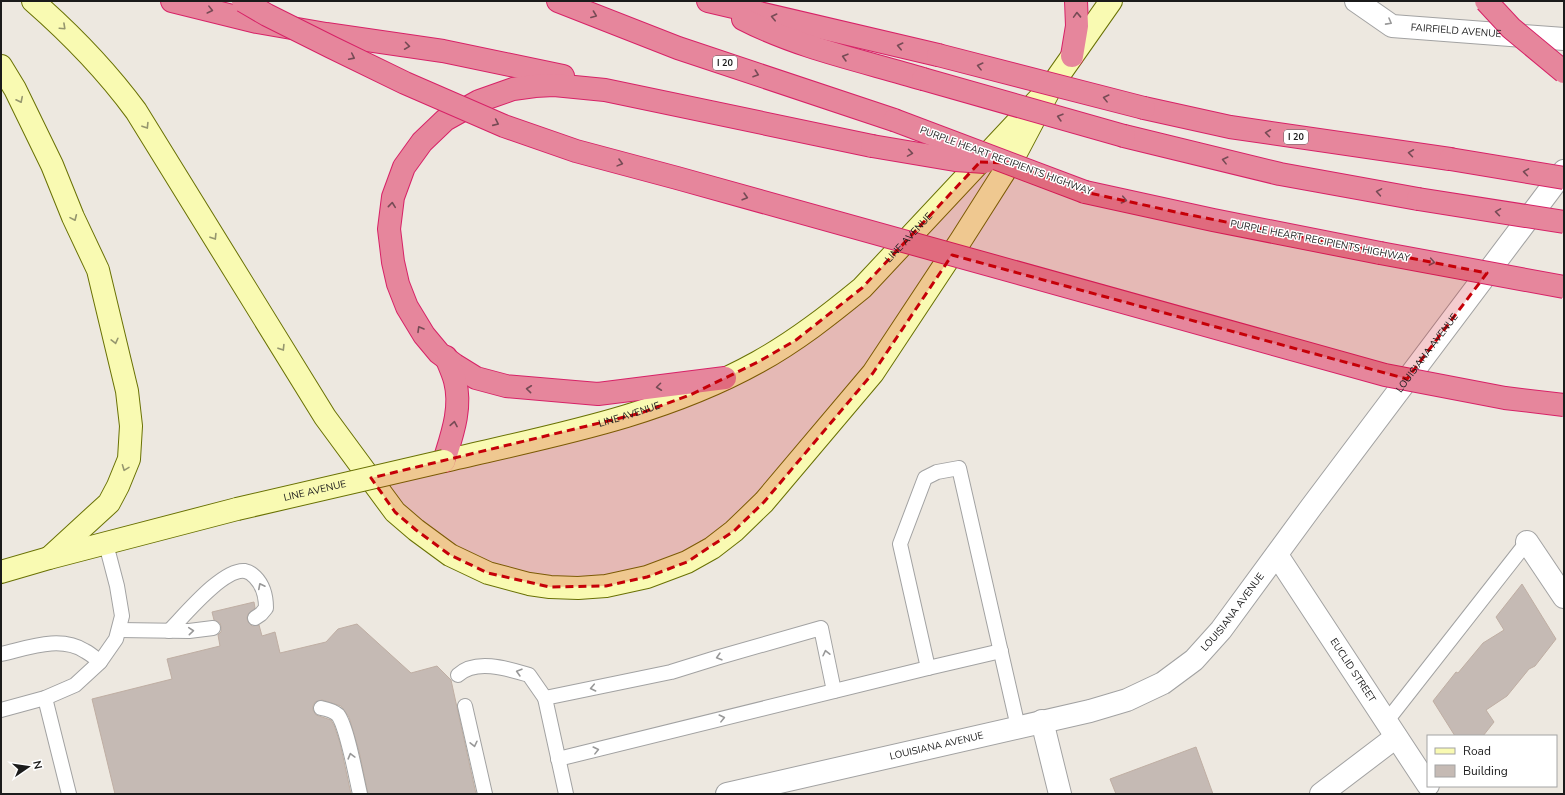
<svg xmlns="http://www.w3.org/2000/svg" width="1565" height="795" font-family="'Nunito Sans',sans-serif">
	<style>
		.building { fill: #c5bab4; stroke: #bfaea3 }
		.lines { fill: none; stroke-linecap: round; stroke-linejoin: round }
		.service-casing { stroke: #a2a2a2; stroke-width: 16 }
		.minor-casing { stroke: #a2a2a2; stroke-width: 24 }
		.tertiary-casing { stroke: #a2a2a2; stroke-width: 24 }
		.secondary-casing { stroke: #697104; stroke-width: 24 }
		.motorway-casing { stroke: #d72267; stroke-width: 24 }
		.service { stroke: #fff; stroke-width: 14 }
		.minor { stroke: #fff; stroke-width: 22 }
		.tertiary { stroke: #fff; stroke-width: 22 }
		.secondary { stroke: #f9fab2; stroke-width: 22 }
		.motorway { stroke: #e6869c; stroke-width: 22 }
		.secondary-bridge-casing { stroke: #697104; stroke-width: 24; stroke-linecap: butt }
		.motorway-bridge-casing { stroke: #d72267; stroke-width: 24; stroke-linecap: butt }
		.secondary-bridge { stroke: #f9fab2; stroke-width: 22 }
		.motorway-bridge { stroke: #e6869c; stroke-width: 22 }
		.oneway { stroke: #764b55 }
		.oneway2 { stroke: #989898 }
		.oneway3 { stroke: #95966e }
		.marked { fill: #c60008; fill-opacity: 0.2; stroke: #c60008; stroke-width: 3; stroke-dasharray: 8 5; stroke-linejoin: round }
		.labels { text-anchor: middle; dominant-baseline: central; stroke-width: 3; stroke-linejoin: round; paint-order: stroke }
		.shield { fill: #fff; stroke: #5f5f5f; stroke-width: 1 }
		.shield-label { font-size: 9px; font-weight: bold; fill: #1b1b1b }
		.street-label { font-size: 10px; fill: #1b1b1b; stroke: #fff }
	</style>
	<rect width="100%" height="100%" fill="#ede8e0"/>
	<g class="building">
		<path d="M1522,584L1556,639L1535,666L1529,669L1507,696L1486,710L1494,722L1483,736H1455L1433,701L1456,672L1458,673L1483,643L1504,630L1496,617Z"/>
		<path d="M254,602L255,608L248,614L247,618L248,622L252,626L259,625L262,636L275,632L280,653L326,642L338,629L357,624L411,673L437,666L451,680L476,794H368L359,751L349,717L341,706L322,700L315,702L313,706V710L316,715L331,720L334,725L340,743L351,794H115L92,699L172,679L167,659L220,646L218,635L221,632V627L220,623L214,620L212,612Z"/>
		<path d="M1196,747L1213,794H1116L1110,779Z"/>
	</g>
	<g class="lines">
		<g class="service-casing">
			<g id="service">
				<path d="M119,630L189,631L213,628"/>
				<path d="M169,631C184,616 223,568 245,571C250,572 252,574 255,577C264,586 266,597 266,608L261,614L255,618"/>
				<path d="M1,654C28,648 60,635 85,651C91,654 95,658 100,662"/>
				<path d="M928,668L1001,651"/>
				<path d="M458,675C476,658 509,669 529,675L545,698"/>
				<path d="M45,698L69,794"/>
				<path d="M465,706L485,794"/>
				<path d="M321,708C326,709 334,711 338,715C347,727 356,777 360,794"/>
				<path d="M1,710L45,698L75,685L100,662L116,639L122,616L117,586L106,544"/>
				<path d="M1386,722L1527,542"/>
				<path d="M558,759L928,668L900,544L925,478L937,472L959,468L1018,727"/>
				<path d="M566,794L545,698L671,672L716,658L821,628L834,691"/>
			</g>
		</g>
		<g class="minor-casing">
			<g id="minor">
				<path d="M1527,542L1564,597"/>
				<path id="s1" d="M1277,555L1428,785"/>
				<path d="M1042,721L1060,794"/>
				<path id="s2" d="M727,794L1090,711L1127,700L1163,683L1194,660L1221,630L1312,506L1564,171"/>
				<path d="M1321,794L1396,737"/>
			</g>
		</g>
		<g class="tertiary-casing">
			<g id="tertiary">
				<path id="s3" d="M1356,1L1392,26L1564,39"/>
			</g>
		</g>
		<g class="secondary-casing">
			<g id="secondary">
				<path d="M33,1C73,36 105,69 136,111L325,417L395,512L416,530L450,555L488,573L529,584L550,587L578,588L606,586L647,577L687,562L712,548L734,531L764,502L873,373L961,240L1015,155L1052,85"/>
				<path d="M1,66L15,89L52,165L73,217L98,270L127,391L131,426L129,459L118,486L109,503L49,558"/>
				<path id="s4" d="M444,461C551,436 661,416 758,362C796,341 829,315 862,288L1052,85L1111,1"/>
				<path d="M1,572L49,558L237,509"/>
			</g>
		</g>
		<g class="motorway-casing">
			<g id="motorway">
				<path d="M172,1L257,22L326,34L443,51L563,76"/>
				<path d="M558,1L678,48L894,120"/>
				<path d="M708,1L938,55"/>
				<path d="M743,19C799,48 863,61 923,79"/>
				<path d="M1072,56L1077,26L1076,1"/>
				<path d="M1144,108L1230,127L1450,159"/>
				<path d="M1124,136L1280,174L1418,199"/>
				<path d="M1085,192L1213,220L1380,253"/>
				<path d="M725,378L598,394L506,386L476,378L455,365L439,353L424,335L407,307L398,284L393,262L389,229L393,197L404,167L422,142L445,120L479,101L513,89L535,86L554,85L605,90L872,146"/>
				<path d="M444,461C452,435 462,408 455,381C453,373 449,365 446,357"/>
			</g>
		</g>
		<use href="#service" class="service"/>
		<use href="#minor" class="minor"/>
		<use href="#tertiary" class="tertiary"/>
		<use href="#secondary" class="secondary"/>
		<use href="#motorway" class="motorway"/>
		<g class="secondary-bridge-casing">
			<g id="secondary-bridge">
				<path id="s5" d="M237,509L444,461"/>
			</g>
		</g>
		<g class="motorway-bridge-casing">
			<g id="motorway-bridge">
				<path d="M243,1L267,15L331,47L405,83L504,126L576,151L677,178L1385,375L1505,398L1564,405"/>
				<path d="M1486,1L1511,28L1564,72"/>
				<path d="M938,55L1144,108"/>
				<path d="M923,79L1124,136"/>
				<path d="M894,120L1085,192"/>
				<path d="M872,146L955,160L985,162"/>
				<path d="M1450,159L1564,178"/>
				<path d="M1418,199L1564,222"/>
				<path d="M1380,253L1564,287"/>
			</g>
		</g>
		<use href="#secondary-bridge" class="secondary-bridge"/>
		<use href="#motorway-bridge" class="motorway-bridge"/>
	</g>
	<defs><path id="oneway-chevron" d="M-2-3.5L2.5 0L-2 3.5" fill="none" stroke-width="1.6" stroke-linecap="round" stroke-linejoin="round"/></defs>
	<g class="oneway">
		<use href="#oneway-chevron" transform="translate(210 10) rotate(14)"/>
		<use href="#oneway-chevron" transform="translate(594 15) rotate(21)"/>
		<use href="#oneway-chevron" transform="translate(1077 15) rotate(-92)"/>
		<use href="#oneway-chevron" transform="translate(774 17) rotate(-167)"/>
		<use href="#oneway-chevron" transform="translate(407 46) rotate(8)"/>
		<use href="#oneway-chevron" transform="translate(900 46) rotate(-167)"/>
		<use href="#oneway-chevron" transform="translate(352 57) rotate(26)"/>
		<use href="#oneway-chevron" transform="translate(845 57) rotate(-164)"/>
		<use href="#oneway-chevron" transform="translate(980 66) rotate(-166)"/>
		<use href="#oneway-chevron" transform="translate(756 74) rotate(19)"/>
		<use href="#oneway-chevron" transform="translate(1106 98) rotate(-166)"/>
		<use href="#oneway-chevron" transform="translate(1060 117) rotate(-164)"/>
		<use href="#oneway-chevron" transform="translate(496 123) rotate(24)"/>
		<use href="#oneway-chevron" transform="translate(1268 133) rotate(-172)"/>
		<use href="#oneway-chevron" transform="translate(910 153) rotate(9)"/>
		<use href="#oneway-chevron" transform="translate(1411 153) rotate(-172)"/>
		<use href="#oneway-chevron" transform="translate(1225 160) rotate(-166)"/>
		<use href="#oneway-chevron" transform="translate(620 163) rotate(15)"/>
		<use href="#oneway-chevron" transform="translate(1526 172) rotate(-171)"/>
		<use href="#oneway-chevron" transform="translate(1379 192) rotate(-170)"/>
		<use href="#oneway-chevron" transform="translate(745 197) rotate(16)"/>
		<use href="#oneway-chevron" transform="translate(1124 200) rotate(12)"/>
		<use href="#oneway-chevron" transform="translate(392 205) rotate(-84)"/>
		<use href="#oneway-chevron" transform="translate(1498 212) rotate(-171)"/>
		<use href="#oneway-chevron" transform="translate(1432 262) rotate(11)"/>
		<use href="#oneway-chevron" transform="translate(420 329) rotate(-120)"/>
		<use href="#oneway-chevron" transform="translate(659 387) rotate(173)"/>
		<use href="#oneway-chevron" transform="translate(529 389) rotate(-174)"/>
		<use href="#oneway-chevron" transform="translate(454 424) rotate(-80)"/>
	</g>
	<g class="oneway2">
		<use href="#oneway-chevron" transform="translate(1389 22) rotate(29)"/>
		<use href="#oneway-chevron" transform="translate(261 586) rotate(-117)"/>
		<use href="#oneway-chevron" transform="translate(191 631) rotate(-5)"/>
		<use href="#oneway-chevron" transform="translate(826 653) rotate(-103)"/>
		<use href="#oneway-chevron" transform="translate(719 657) rotate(164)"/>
		<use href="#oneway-chevron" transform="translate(519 672) rotate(-164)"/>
		<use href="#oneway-chevron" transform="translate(593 688) rotate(168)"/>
		<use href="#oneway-chevron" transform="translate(722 718) rotate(-14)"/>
		<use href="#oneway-chevron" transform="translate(474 744) rotate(77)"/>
		<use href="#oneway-chevron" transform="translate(596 750) rotate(-14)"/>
		<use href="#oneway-chevron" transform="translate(351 756) rotate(-105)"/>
	</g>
	<g class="oneway3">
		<use href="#oneway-chevron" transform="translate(63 27) rotate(43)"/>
		<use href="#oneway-chevron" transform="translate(20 100) rotate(64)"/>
		<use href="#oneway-chevron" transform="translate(146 126) rotate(58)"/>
		<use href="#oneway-chevron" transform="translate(74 218) rotate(66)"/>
		<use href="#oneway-chevron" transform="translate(214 237) rotate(58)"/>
		<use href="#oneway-chevron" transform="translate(115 341) rotate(76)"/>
		<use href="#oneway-chevron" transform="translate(282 348) rotate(58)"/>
		<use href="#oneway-chevron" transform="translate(125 468) rotate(111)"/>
	</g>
	<path class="marked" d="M980,162L1008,163L1085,192L1185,214L1487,273L1407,379L952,255L873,373L764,502L734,531L687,562L647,577L606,586L550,587L488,573L450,555L416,530L395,512L371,478L641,413L690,395L758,362L796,340L862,288Z"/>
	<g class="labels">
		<g class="shield">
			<rect x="713" y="56" width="24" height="14" rx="3"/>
			<rect x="1284" y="130" width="24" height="14" rx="3"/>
		</g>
		<g class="shield-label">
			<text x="725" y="63">I 20</text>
			<text x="1296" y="137">I 20</text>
		</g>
		<g class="street-label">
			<text stroke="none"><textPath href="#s3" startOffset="108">FAIRFIELD AVENUE</textPath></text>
			<text transform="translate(1006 161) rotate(20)">PURPLE HEART RECIPIENTS HIGHWAY</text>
			<text stroke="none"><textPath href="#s4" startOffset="527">LINE AVENUE</textPath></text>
			<text transform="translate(1320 241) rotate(11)">PURPLE HEART RECIPIENTS HIGHWAY</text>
			<text stroke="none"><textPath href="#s2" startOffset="875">LOUISIANA AVENUE</textPath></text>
			<text stroke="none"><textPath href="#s4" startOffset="191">LINE AVENUE</textPath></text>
			<text stroke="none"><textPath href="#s5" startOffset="80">LINE AVENUE</textPath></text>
			<text stroke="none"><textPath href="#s2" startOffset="551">LOUISIANA AVENUE</textPath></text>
			<text stroke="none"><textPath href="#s1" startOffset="138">EUCLID STREET</textPath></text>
			<text stroke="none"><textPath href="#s2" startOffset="215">LOUISIANA AVENUE</textPath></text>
		</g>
	</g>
	<rect width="1565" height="795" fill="none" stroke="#1b1b1b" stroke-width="4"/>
	<rect x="1427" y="735" width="130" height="52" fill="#ffffff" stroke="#a4a4a4"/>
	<rect x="1435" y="748" width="20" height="6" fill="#f9fab2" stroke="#a4a4a4"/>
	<text x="1463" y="755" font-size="12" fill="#1b1b1b">Road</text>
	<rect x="1435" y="765" width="20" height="12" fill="#c5bab4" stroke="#a4a4a4"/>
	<text x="1463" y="775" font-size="12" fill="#1b1b1b">Building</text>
	<g transform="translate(28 767) rotate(77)" stroke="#ffffff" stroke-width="3" paint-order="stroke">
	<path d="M0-3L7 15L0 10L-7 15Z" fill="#1b1b1b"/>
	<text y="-6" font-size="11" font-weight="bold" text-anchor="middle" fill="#1b1b1b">N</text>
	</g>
</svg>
